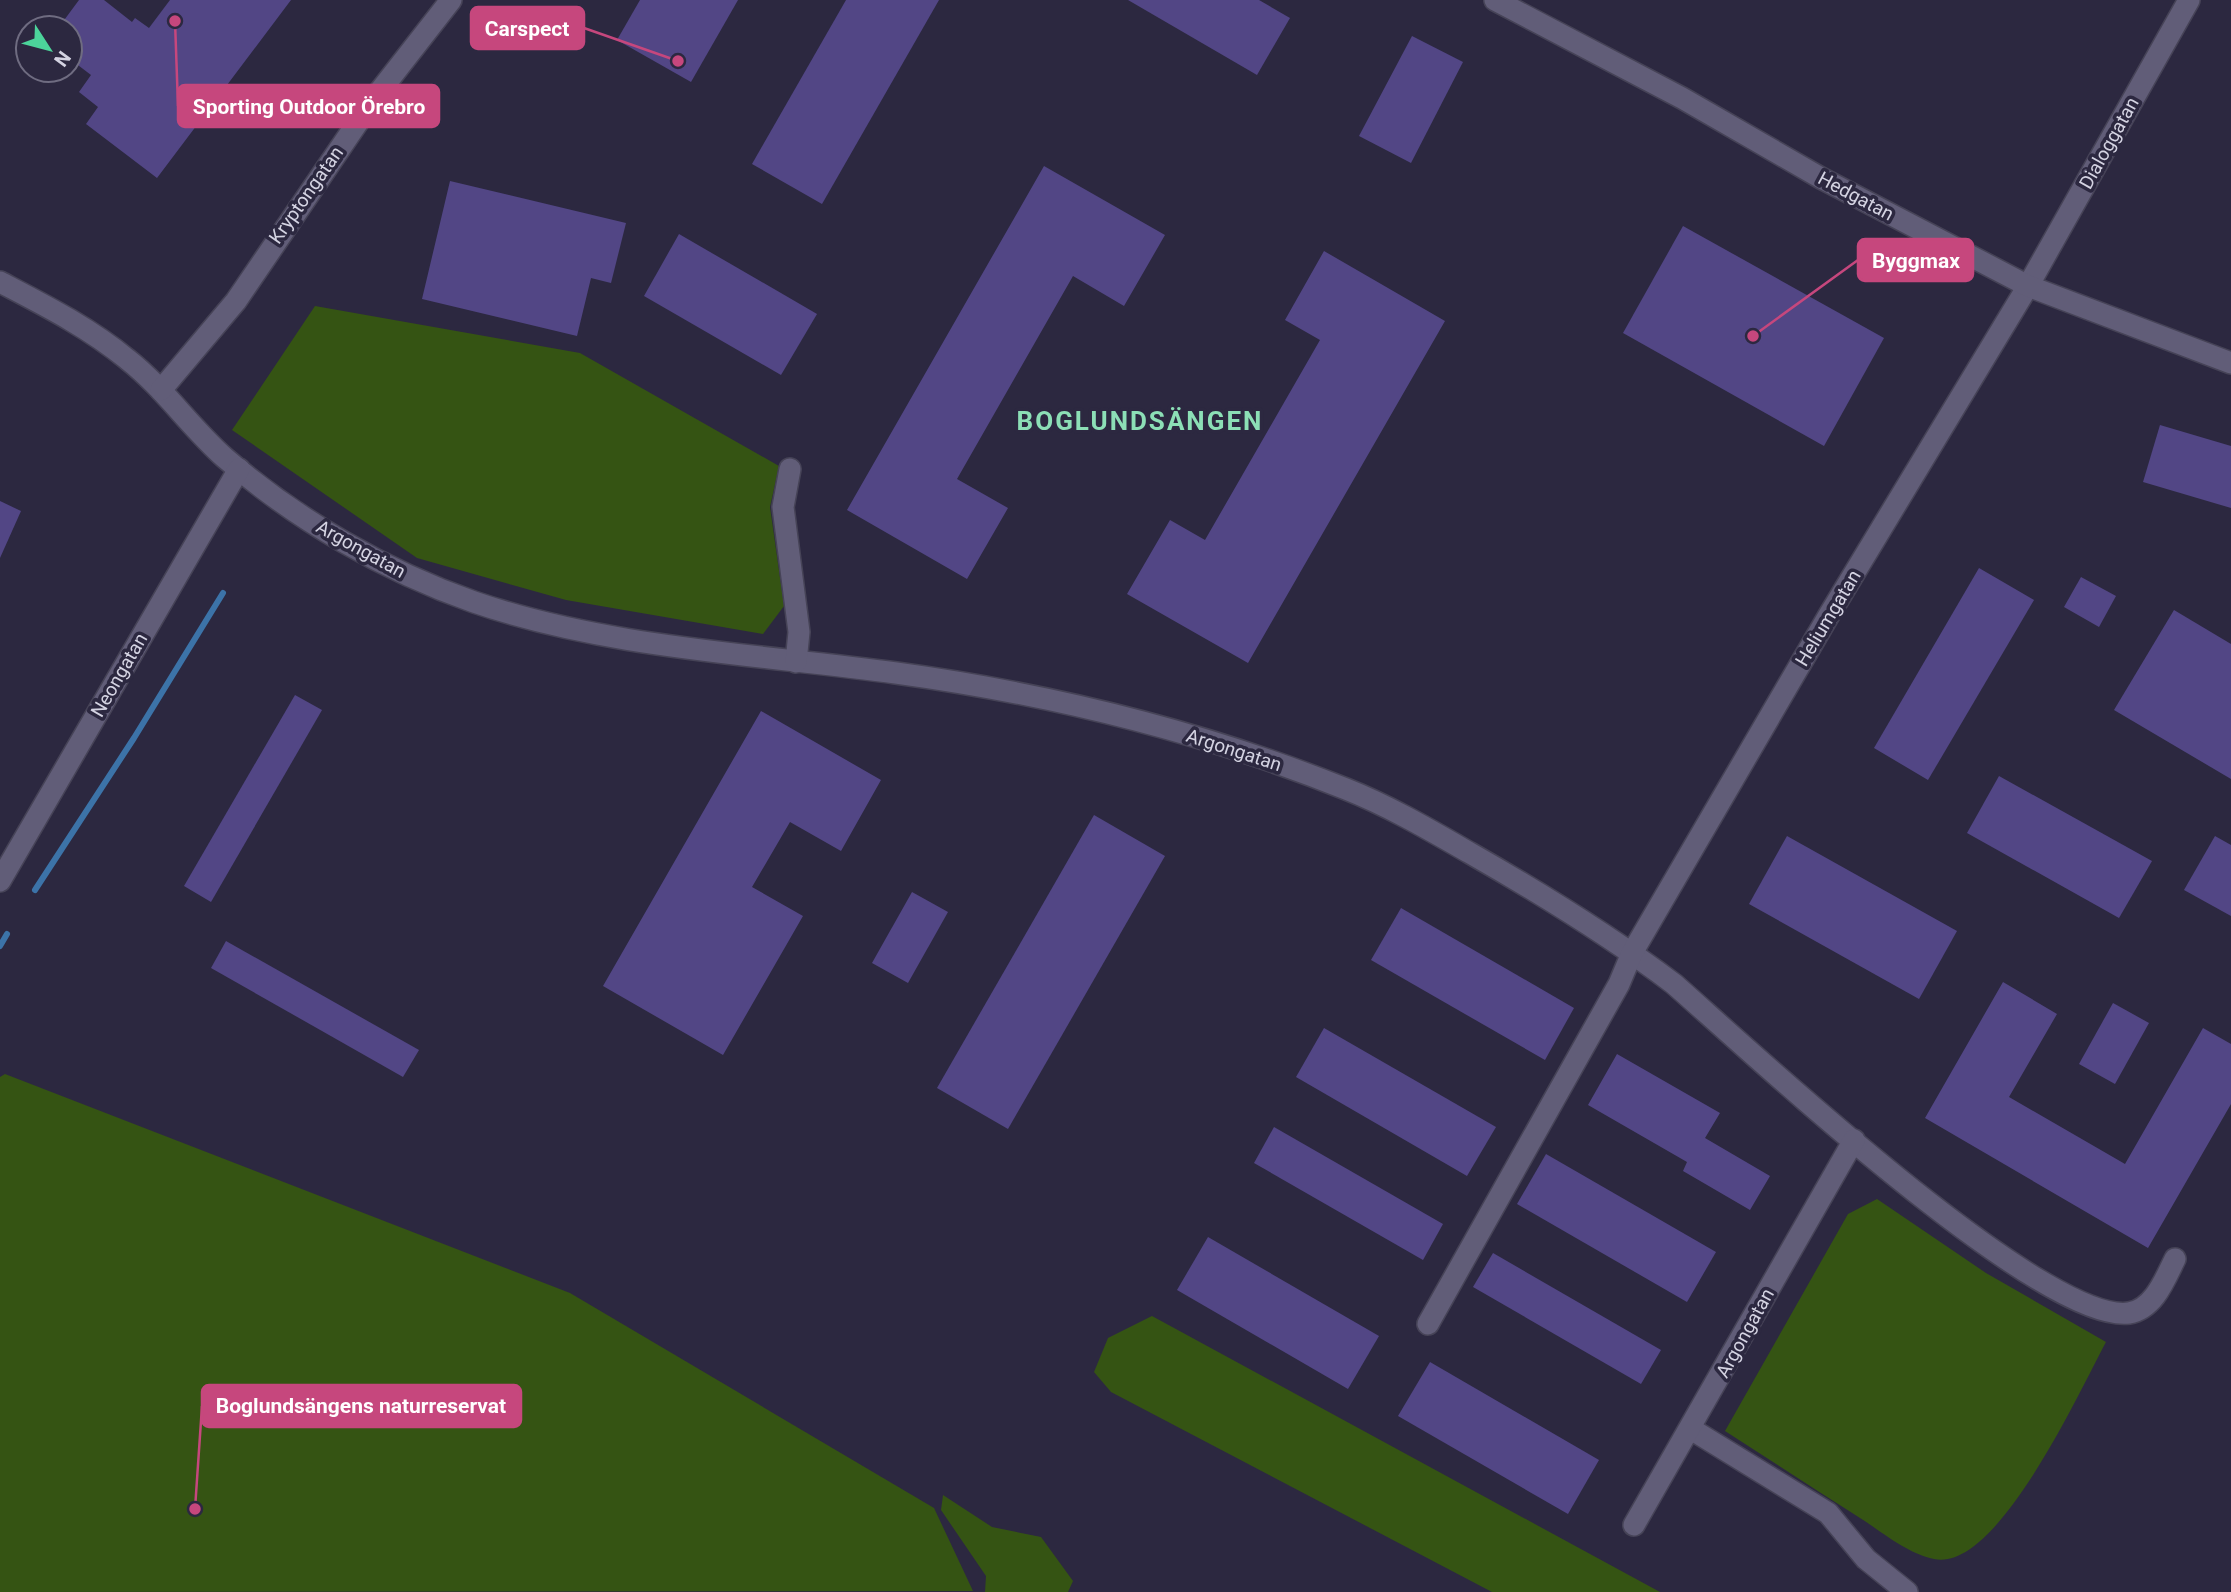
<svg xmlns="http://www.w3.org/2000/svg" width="2231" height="1592" font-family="Roboto,sans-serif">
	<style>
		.green { fill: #355413 }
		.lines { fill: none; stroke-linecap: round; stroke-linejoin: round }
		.stream { stroke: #3c73a8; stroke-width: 6 }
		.building { fill: #524685 }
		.street-casing { stroke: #464357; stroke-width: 24 }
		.secondary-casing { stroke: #464357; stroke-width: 24 }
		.street { stroke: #615d78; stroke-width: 21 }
		.secondary { stroke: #615d78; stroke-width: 21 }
		.labels { text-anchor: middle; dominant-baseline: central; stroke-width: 7; stroke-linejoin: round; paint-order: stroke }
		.street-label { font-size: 19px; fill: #d4d3e2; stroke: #2c2840 }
		.district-label { font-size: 26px; font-weight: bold; letter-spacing: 2px; fill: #8cdfb6; stroke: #2c2840 }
		.leader { fill: none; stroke: #c6477d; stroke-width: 2.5 }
		.callout-dot { fill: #c6477d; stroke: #2c2840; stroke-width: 2.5 }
		.callout { fill: #c6477d; stroke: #c6477d; stroke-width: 2.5 }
		.callout-label { font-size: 21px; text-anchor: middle; font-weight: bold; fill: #fff }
	</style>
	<rect width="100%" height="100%" fill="#2c2840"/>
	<g class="green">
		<path d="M315,306L580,353L779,466L770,507L784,606L763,634L566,600L417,558L232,430Z"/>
		<path d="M5,1074L570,1293L934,1508L973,1591L0,1592V1077Z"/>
		<path d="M1877,1199L1986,1273L2106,1342C2080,1390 1997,1573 1934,1559C1908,1554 1882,1532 1860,1518C1815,1489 1770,1460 1725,1431L1848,1214Z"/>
		<path d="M1152,1316L1660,1592H1492L1111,1392L1094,1372L1108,1338Z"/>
		<path d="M943,1495L992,1527L1041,1537L1073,1581L1068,1592H985L986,1576L941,1510Z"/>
	</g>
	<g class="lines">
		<g class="stream">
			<path d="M35,890L134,738L223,593"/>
			<path d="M0,946L7,934"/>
		</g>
	</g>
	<g class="building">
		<path d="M79,0H104L132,22L135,18L149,28L170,0H291L157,178L86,124L98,107L79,92L91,75L70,59L79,44L70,36V28L59,27Z"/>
		<path d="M640,0H738L691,82L617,40Z"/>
		<path d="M846,0H939L822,204L752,164Z"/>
		<path d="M1128,0H1259L1290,18L1257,75Z"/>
		<path d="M1412,36L1463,62L1411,163L1359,136Z"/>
		<path d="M1044,166L1165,235L1124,306L1073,276L957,479L1008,508L967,579L847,510Z"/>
		<path d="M450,181L626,223L611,283L591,278L577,336L422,299Z"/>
		<path d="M1683,226L1884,338L1824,446L1623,333Z"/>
		<path d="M679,234L817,314L781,375L644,296Z"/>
		<path d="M1324,251L1445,321L1248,663L1127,594L1170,520L1205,540L1320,340L1285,320Z"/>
		<path d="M2160,425L2231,446V508L2143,482Z"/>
		<path d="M0,501L21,511L0,558Z"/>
		<path d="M1979,568L2034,600L1928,780L1874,748Z"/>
		<path d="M2081,577L2116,596L2099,627L2064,607Z"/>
		<path d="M2174,610L2231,644V779L2114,710Z"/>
		<path d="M295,695L322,710L211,902L184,886Z"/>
		<path d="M761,711L881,780L841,851L790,822L752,887L803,916L723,1055L603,986Z"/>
		<path d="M1999,776L2152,861L2119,918L1967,833Z"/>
		<path d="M1094,815L1165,856L1008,1129L937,1088Z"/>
		<path d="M1787,836L1957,931L1919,999L1749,904Z"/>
		<path d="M2215,836L2231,845V916L2184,890Z"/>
		<path d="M912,892L948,912L908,983L872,963Z"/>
		<path d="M1401,908L1574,1008L1545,1060L1371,960Z"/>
		<path d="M226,941L419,1050L403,1077L211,968Z"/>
		<path d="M2003,982L2057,1014L2009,1097L2125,1164L2203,1028L2231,1044V1104L2148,1248L1925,1118Z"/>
		<path d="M2113,1003L2149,1023L2115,1084L2079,1064Z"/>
		<path d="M1324,1028L1496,1127L1467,1176L1296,1077Z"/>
		<path d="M1617,1054L1720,1113L1705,1138L1770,1176L1750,1210L1683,1171L1687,1162L1588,1105Z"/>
		<path d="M1274,1127L1443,1224L1423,1260L1254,1163Z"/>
		<path d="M1546,1154L1716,1252L1687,1302L1517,1204Z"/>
		<path d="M1208,1237L1379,1336L1348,1389L1177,1290Z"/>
		<path d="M1493,1253L1661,1350L1641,1384L1473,1287Z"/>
		<path d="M1430,1362L1599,1460L1568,1514L1398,1416Z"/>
	</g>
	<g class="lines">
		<g class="street-casing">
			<g id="street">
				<path d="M0,282C44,305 88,327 127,359C164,388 190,427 225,458C297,520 385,571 474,602C607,648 757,654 896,673C1050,694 1201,731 1346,789C1389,806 1430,830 1470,853C1540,893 1610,936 1674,984C1748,1049 2043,1325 2129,1313C2154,1309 2165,1279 2175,1259"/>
				<path d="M161,390L236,301L373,100L451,0"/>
				<path d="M790,469L783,507L799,632L796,662"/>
				<path d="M0,881L239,469"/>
				<path d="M1428,1324L1619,984L1632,953L1829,615L2028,286L2189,0"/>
				<path d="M1691,1429L1828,1513L1866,1559L1907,1592"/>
				<path d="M1634,1525L1854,1140"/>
			</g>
		</g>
		<g class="secondary-casing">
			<path id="secondary" d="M1495,0L1682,98L1821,178L2028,286L2231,363"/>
		</g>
		<use href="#street" class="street"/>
		<use href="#secondary" class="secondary"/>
	</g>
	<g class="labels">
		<g class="street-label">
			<text transform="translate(2109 143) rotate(-61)">Dialoggatan</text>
			<text transform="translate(306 195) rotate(-55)">Kryptongatan</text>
			<text transform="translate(1856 196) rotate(28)">Hedgatan</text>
			<text transform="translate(361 549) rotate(29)">Argongatan</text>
			<text transform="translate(1828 618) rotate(-59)">Heliumgatan</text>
			<text transform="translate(119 675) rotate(-60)">Neongatan</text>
			<text transform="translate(1234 750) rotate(18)">Argongatan</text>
			<text transform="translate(1745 1333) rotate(-61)">Argongatan</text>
		</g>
		<g class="district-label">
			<text x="1140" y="421">BOGLUNDSÄNGEN</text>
		</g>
	</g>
	<path class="leader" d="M678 61L584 28M175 21L178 106M1753 336L1858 260M195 1509L202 1406"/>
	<g class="callout-dot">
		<circle cx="678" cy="61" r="7"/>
		<circle cx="175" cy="21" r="7"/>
		<circle cx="1753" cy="336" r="7"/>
		<circle cx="195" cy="1509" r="7"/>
	</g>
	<g class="callout">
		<rect x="471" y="7" width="113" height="42" rx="7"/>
		<rect x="178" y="85" width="261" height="42" rx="7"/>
		<rect x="1858" y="239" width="115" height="42" rx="7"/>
		<rect x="202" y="1385" width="319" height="42" rx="7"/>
	</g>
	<g class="callout-label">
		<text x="527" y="36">Carspect</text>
		<text x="309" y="114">Sporting Outdoor Örebro</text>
		<text x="1916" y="268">Byggmax</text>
		<text x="361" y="1413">Boglundsängens naturreservat</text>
	</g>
	<g transform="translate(49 49) rotate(126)"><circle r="33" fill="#2c2840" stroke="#6f6c81" stroke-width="2"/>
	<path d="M0-5L12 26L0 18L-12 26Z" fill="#4cd49b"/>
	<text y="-10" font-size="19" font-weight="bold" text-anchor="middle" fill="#d4d3e2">N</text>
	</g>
</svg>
